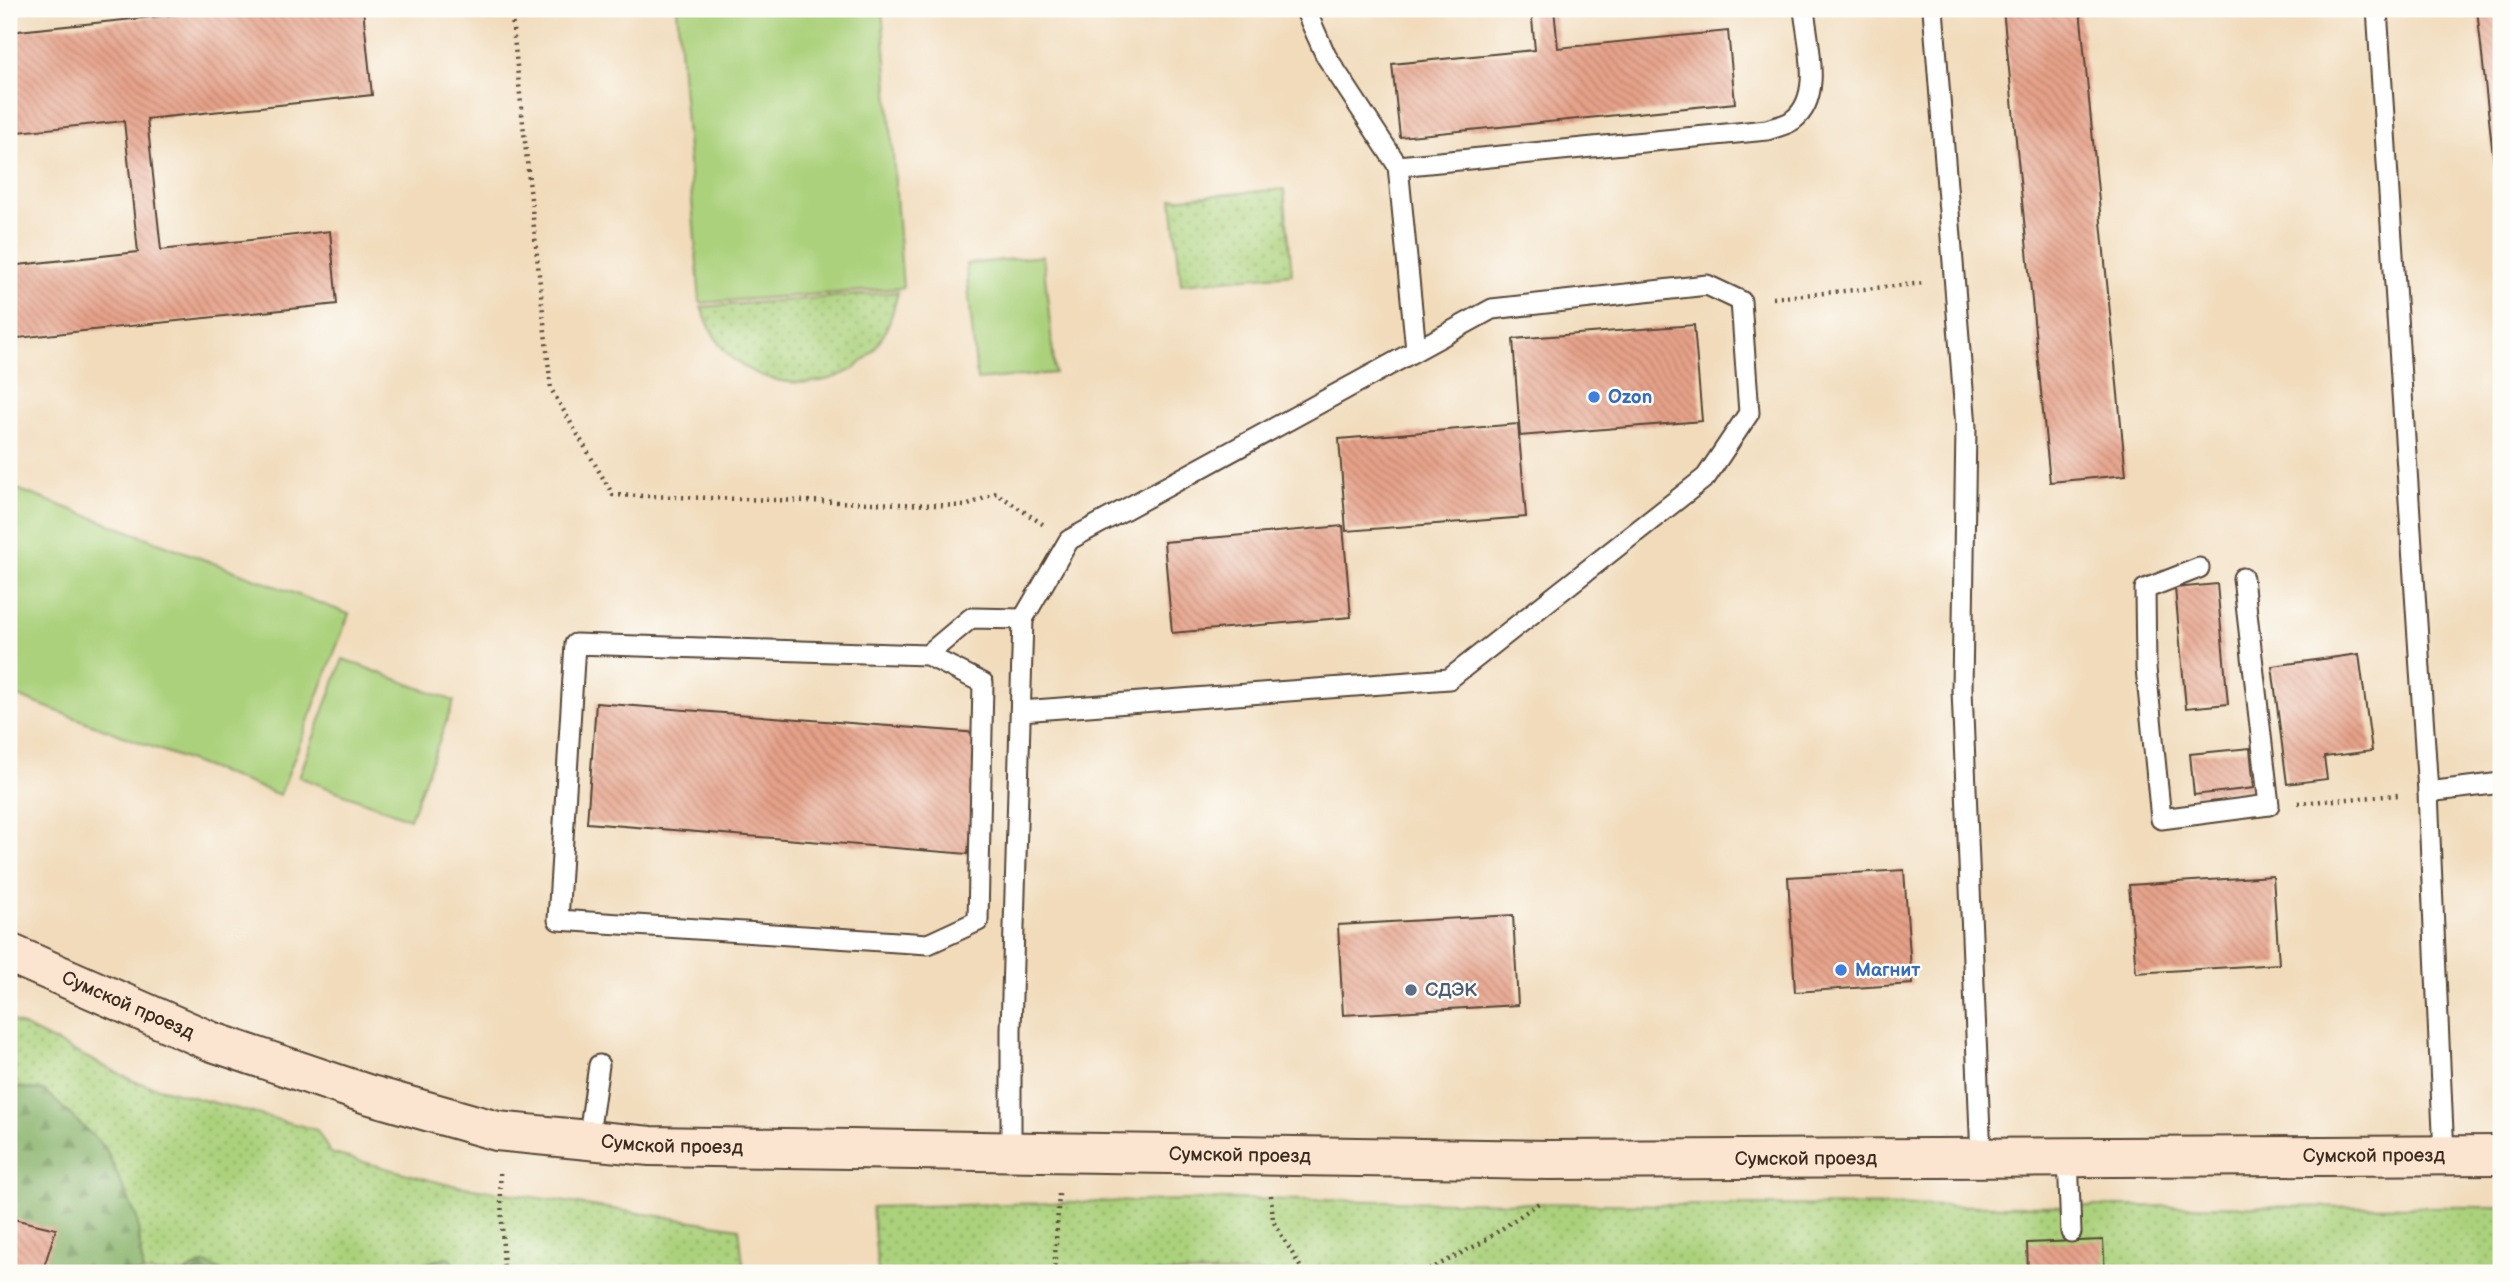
<svg xmlns="http://www.w3.org/2000/svg" width="2510" height="1282" font-family="'Balsamiq Sans',sans-serif">
	<style>
		.green { fill: url(#green-dots); stroke: #737e4c; stroke-width: 2 }
		.forest { fill: url(#forest-firs); stroke: #626e44; stroke-width: 2 }
		.pitch { fill: #abd17b; stroke: #737e4c; stroke-width: 2 }
		.building { fill: url(#building-back-hatch) }
		.lines { fill: none; stroke-linecap: round; stroke-linejoin: round }
		.lane-casing { stroke: #564536; stroke-width: 23 }
		.secondary-casing { stroke: #564536; stroke-width: 42 }
		.path { stroke: #564536; stroke-width: 4.5; stroke-dasharray: 2 5; stroke-linecap: butt }
		.lane { stroke: #fff; stroke-width: 19 }
		.secondary { stroke: #fce5d0; stroke-width: 38 }
		.shop-dot { fill: #3f7fe0; stroke: #fdfcf7; stroke-width: 2.5 }
		.service-dot { fill: #5c6f8a; stroke: #fdfcf7; stroke-width: 2.5 }
		.labels { text-anchor: middle; dominant-baseline: central; stroke-width: 5; stroke-linejoin: round; paint-order: stroke }
		.shop-label { font-size: 19px; font-weight: bold; fill: #366cbe; stroke: #fdfcf7; text-anchor: start }
		.service-label { font-size: 19px; font-weight: bold; fill: #4e5e75; stroke: #fdfcf7; text-anchor: start }
		.street-label { font-size: 19px; fill: #3b2a1e; stroke: #fdfcf7 }
	</style>
	<defs>
		<pattern id="green-dots" width="8" height="8" patternUnits="userSpaceOnUse" patternTransform="scale(1.75)"><rect width="8" height="8" fill="#abd17b"/><path d="M2 2h.1M6 6h.1" fill="none" stroke="#8caa64" stroke-width="1.8" stroke-linecap="round"/></pattern>
		<pattern id="forest-firs" width="22" height="20" patternUnits="userSpaceOnUse" patternTransform="scale(1.75)"><rect width="22" height="20" fill="#88b36b"/><path d="M5 1l3.5 6h-7zM16 11l3.5 6h-7z" fill="#709257"/></pattern>
		<pattern id="building-back-hatch" width="6" height="6" patternUnits="userSpaceOnUse" patternTransform="scale(1.75)"><rect width="6" height="6" fill="#e6a189"/><path d="M-1 5l2 2M0 0l6 6M5-1l2 2" fill="none" stroke="#bc836f"/></pattern>
	</defs>
	<rect width="100%" height="100%" fill="#fdfcf7"/>
	<filter id="ink" filterUnits="userSpaceOnUse"><feTurbulence type="fractalNoise" baseFrequency=".0143" numOctaves="2"/><feDisplacementMap in="SourceGraphic" scale="14" xChannelSelector="R" yChannelSelector="G"/><feConvolveMatrix kernelMatrix="1 2 1 2 8 2 1 2 1" color-interpolation-filters="sRGB"/></filter>
	<filter id="wash" filterUnits="userSpaceOnUse"><feTurbulence type="fractalNoise" baseFrequency=".00686" numOctaves="4" result="noise"/><feDisplacementMap in="SourceGraphic" scale="28" xChannelSelector="R" yChannelSelector="G"/><feGaussianBlur stdDeviation="1.57" result="paint"/><feColorMatrix in="noise" values="0 0 0 0 0 0 0 0 0 0 0 0 0 0 0 0 0 1.4 0 .05"/><feComposite in="paint" operator="in"/></filter>
	<g filter="url(#wash)">
		<rect width="100%" height="100%" fill="#f1dbbb"/>
		<g class="green">
			<path d="M1284,189L1292,274L1181,284L1172,199Z"/>
			<path d="M898,292C893,312 888,330 876,347C844,392 776,392 735,361C718,348 709,326 701,307Z"/>
			<path d="M9,1019L136,1082L317,1130L330,1153L445,1184L739,1228L744,1273H464L447,1257L393,1273H224L206,1263L183,1273H143L137,1218L45,1091L9,1086Z"/>
			<path d="M1234,1199L1676,1205L2501,1207V1273H878L872,1207Z"/>
		</g>
		<g class="forest">
			<path d="M9,1086L45,1091L105,1147L137,1218L143,1273H9Z"/>
			<path d="M448,1257L464,1273H393L447,1257Z"/>
			<path d="M206,1263L224,1273H183Z"/>
		</g>
		<g class="pitch">
			<path d="M677,9H882L903,288L700,303Z"/>
			<path d="M1043,256L1055,373L977,380L966,264Z"/>
			<path d="M9,486L349,614L280,795L9,693Z"/>
			<path d="M343,659L454,701L410,819L299,777Z"/>
		</g>
		<g id="blocks">
			<g class="building">
				<path d="M229,9H363L372,95L147,119L161,250L330,231L337,304L9,339V266L138,252L124,121L9,133V32Z"/>
				<path d="M1531,9H1554L1558,48L1728,31L1735,103L1400,137L1392,64L1535,50Z"/>
				<path d="M2003,9H2080L2126,475L2050,482Z"/>
				<path d="M2477,9H2501V211H2499Z"/>
				<path d="M1694,325L1702,421L1520,436L1513,339Z"/>
				<path d="M1518,424L1526,517L1346,531L1339,439Z"/>
				<path d="M1343,526L1351,617L1172,633L1164,542Z"/>
				<path d="M2217,584L2228,704L2186,708L2175,588Z"/>
				<path d="M2359,654L2372,751L2324,757L2327,779L2287,784L2272,666Z"/>
				<path d="M596,703L978,733L968,854L587,823Z"/>
				<path d="M2250,748L2254,788L2194,795L2190,754Z"/>
				<path d="M1904,870L1912,984L1795,992L1788,877Z"/>
				<path d="M2273,876L2279,964L2136,973L2129,885Z"/>
				<path d="M1513,915L1518,1005L1343,1015L1338,925Z"/>
				<path d="M9,1218L56,1229L42,1273L9,1268Z"/>
				<path d="M2103,1240L2105,1273H2028L2027,1243Z"/>
			</g>
		</g>
	</g>
	<g filter="url(#ink)">
		<use href="#blocks" fill-opacity="0" stroke="#564536" stroke-width="2"/>
		<g class="lines">
			<g class="lane-casing">
				<g id="lane">
					<path d="M1305,9L1326,56L1398,166L1416,350"/>
					<path d="M1933,9L1966,427L1962,690L1981,1158"/>
					<path d="M2377,9L2428,792L2444,1155"/>
					<path d="M1398,166L1767,130C1775,127 1787,125 1793,120C1824,97 1807,41 1804,9"/>
					<path d="M2199,568L2145,589L2146,668L2161,819L2269,805L2243,578"/>
					<path d="M927,655L983,683L978,921L928,944L558,920L575,644L927,655L971,618L1023,619L1069,540L1492,309L1707,285L1741,301L1749,413L1706,477L1449,679L1021,711"/>
					<path d="M2428,792L2501,783"/>
					<path d="M588,1142L599,1065"/>
					<path d="M1011,1151V1030L1023,619"/>
					<path d="M2068,1157L2071,1232"/>
				</g>
			</g>
			<g class="secondary-casing">
				<g id="secondary">
					<path id="s1" d="M9,953L210,1041L367,1094L497,1131L650,1146L1549,1160L2501,1155"/>
				</g>
			</g>
			<g class="path">
				<path d="M511,9L551,389L613,495L966,506L996,493L1044,525"/>
				<path d="M1773,298L1925,283"/>
				<path d="M2298,803L2398,795"/>
				<path d="M500,1173L504,1273"/>
				<path d="M1271,1195L1273,1221L1304,1273"/>
				<path d="M1054,1273L1059,1194"/>
				<path d="M1423,1273L1481,1243L1539,1203"/>
			</g>
			<use href="#lane" class="lane"/>
			<use href="#secondary" class="secondary"/>
		</g>
	</g>
	<g class="shop-dot">
		<circle cx="1594" cy="397" r="7"/>
		<circle cx="1841" cy="970" r="7"/>
	</g>
	<circle class="service-dot" cx="1411" cy="990" r="7"/>
	<g class="labels">
		<g class="shop-label">
			<text x="1608" y="397">Ozon</text>
			<text x="1855" y="970">Магнит</text>
		</g>
		<g class="service-label">
			<text x="1425" y="990">СДЭК</text>
		</g>
		<g class="street-label">
			<text stroke="none"><textPath href="#s1" startOffset="130">Сумской проезд</textPath></text>
			<text stroke="none"><textPath href="#s1" startOffset="696">Сумской проезд</textPath></text>
			<text stroke="none"><textPath href="#s1" startOffset="1264">Сумской проезд</textPath></text>
			<text stroke="none"><textPath href="#s1" startOffset="2398">Сумской проезд</textPath></text>
			<text stroke="none"><textPath href="#s1" startOffset="1830">Сумской проезд</textPath></text>
		</g>
	</g>
	<rect width="2510" height="1282" fill="none" stroke="#fdfcf7" stroke-width="35"/>
</svg>
